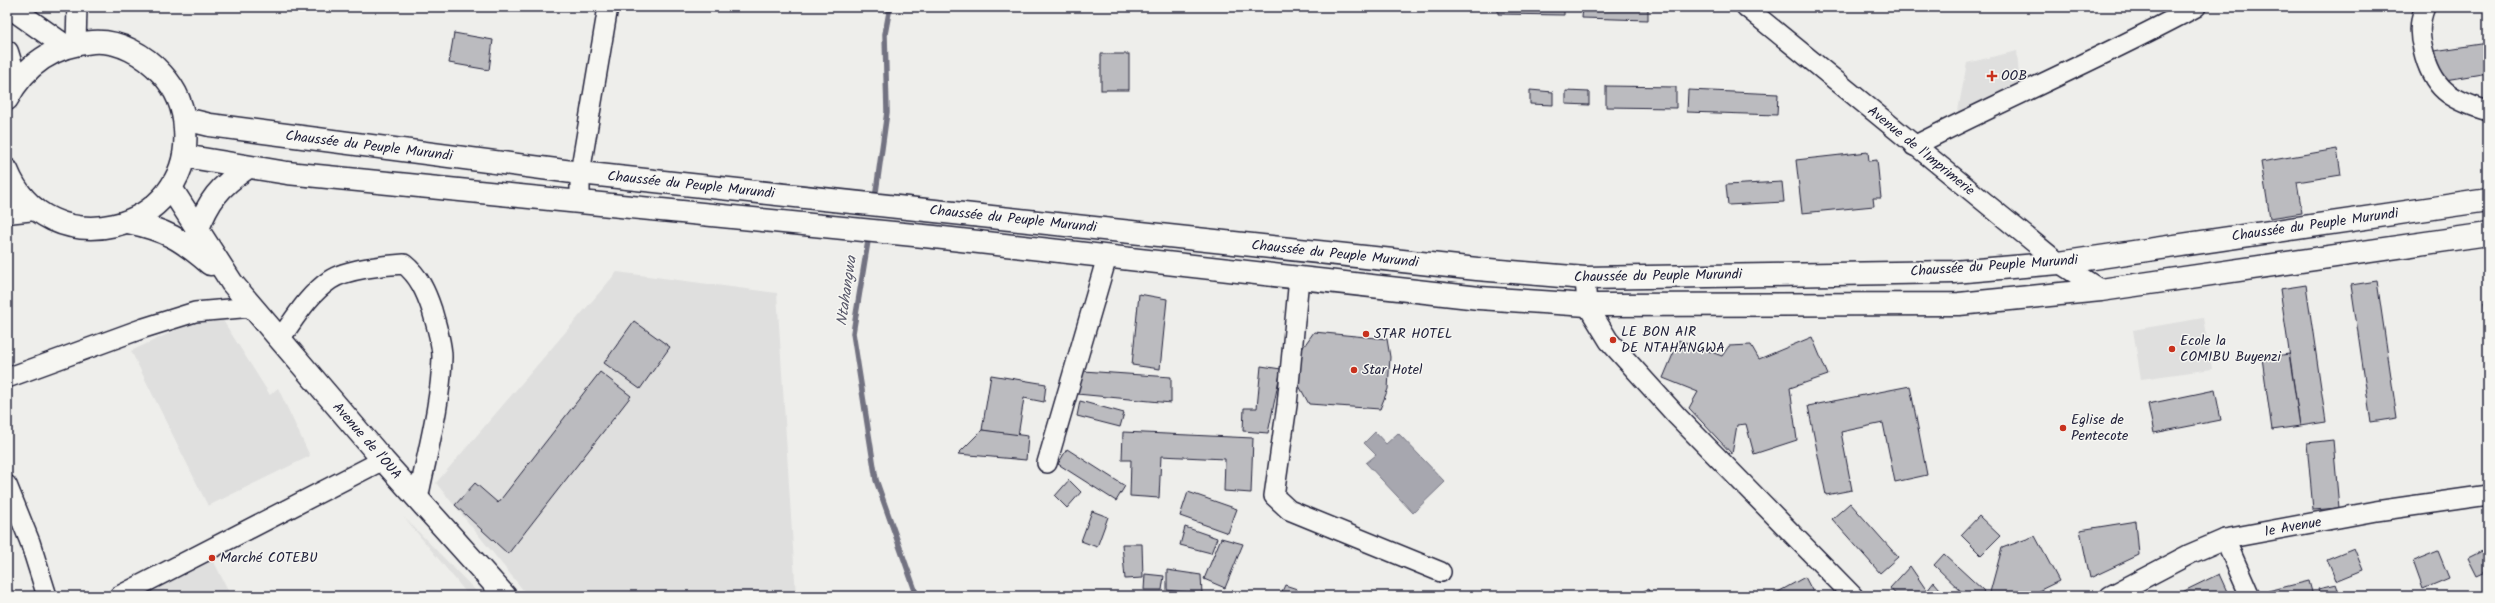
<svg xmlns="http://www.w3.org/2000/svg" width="2495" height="603" font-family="Kalam,sans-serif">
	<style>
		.built { fill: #dfdfde }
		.water { fill: #a7a7af; stroke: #727281 }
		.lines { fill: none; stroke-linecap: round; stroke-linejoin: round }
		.stream { stroke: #727281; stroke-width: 5.5 }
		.building { fill: #bbbbbf; stroke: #22223b }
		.minor-casing { stroke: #22223b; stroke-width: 22 }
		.major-casing { stroke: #22223b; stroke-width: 25 }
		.highway-casing { stroke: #22223b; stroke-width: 25 }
		.minor { stroke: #f6f6f2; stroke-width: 19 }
		.major { stroke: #f6f6f2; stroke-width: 22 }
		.highway { stroke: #f6f6f2; stroke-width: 22 }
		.poi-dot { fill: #c8321e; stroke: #f6f6f2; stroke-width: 1.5 }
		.labels { text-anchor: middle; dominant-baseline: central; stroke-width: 3; stroke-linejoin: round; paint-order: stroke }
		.poi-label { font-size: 14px; fill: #22223b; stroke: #f6f6f2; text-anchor: start }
		.street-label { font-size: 14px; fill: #22223b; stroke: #f6f6f2 }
		.water-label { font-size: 15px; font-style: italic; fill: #575769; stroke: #f6f6f2 }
	</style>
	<rect width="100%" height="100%" fill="#eeeeeb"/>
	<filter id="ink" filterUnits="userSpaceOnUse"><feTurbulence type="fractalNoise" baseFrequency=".025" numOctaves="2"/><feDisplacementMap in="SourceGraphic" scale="8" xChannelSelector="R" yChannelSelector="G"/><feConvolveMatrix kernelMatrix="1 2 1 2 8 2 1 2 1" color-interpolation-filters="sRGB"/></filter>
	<g filter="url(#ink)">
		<g class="built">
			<path d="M2017,51L2020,88L1957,116L1967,63Z"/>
			<path d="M617,272L777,293L796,596H528L436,483Z"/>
			<path d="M217,311L270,395L278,388L310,456L208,506L131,351Z"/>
			<path d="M2203,318L2212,369L2141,379L2133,330Z"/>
			<path d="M404,517L481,596H469Z"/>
			<path d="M212,558L231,596H135Z"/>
		</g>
		<path class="water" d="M1375,432L1386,444L1398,433L1445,482L1413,513L1366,463L1376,455L1364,443Z"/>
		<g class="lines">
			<g class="stream">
				<path d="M875,199L887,112L885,34L890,7"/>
				<path d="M869,235L853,333L876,480L917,596"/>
			</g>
		</g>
		<g class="building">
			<path d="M1498,7H1564V15L1498,14Z"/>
			<path d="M1583,7H1648V20L1582,18Z"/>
			<path d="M454,33L493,40L489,70L449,63Z"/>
			<path d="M2488,43V73L2439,81L2434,51Z"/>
			<rect x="1101" y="54" width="28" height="36"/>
			<path d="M1606,86L1676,87V108L1606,107Z"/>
			<path d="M1530,90L1553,92V105L1530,104Z"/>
			<path d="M1688,90L1778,94L1777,115L1687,112Z"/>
			<path d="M1566,91L1589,92V105L1566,104Z"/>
			<path d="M2337,149L2341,175L2297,182L2302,213L2270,218L2261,162Z"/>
			<path d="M1868,152L1869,161L1877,160L1881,198H1873L1874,206L1802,213L1796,160Z"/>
			<path d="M1782,182L1784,202L1728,205L1726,185Z"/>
			<path d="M2377,281L2397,418L2371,422L2351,285Z"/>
			<path d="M2306,285L2326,422L2300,426L2280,289Z"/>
			<path d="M1139,294L1167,299L1160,369L1132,365Z"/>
			<path d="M2488,302V333L2484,303Z"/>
			<path d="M634,321L670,347L640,389L604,363Z"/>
			<path d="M1314,332L1387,339L1390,357L1388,389L1380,409L1309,404L1297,382L1299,353Z"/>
			<path d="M1812,337L1828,375L1790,388L1797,440L1754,454L1746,424L1737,425L1732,454L1689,408L1698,392L1663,378L1679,340L1722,356L1729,346L1751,345L1759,359Z"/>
			<path d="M2289,354L2300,426L2272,430L2262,358Z"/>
			<path d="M1261,366L1281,369L1268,433L1243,431L1244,408H1257Z"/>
			<path d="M1083,371L1171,377V403L1077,394Z"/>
			<path d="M600,372L631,396L508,554L455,505L475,483L498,503Z"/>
			<path d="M991,375L1046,384L1044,402L1024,398L1018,436L982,430Z"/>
			<path d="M1910,386L1927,475L1895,482L1883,423L1841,432L1852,490L1826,495L1808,406Z"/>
			<path d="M2215,390L2221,420L2154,433L2148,404Z"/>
			<path d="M1080,401L1124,413L1120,427L1077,416Z"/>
			<path d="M982,430L1028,436L1026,460L958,454Z"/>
			<path d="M1123,432L1253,438L1251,493L1224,491L1225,459L1161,456L1159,498L1130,496L1131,460H1122Z"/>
			<path d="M2333,440L2339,508L2313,510L2307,443Z"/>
			<path d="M1067,449L1125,486L1116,501L1058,464Z"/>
			<path d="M1069,480L1081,492L1067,508L1055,496Z"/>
			<path d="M1188,492L1237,509L1228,533L1180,516Z"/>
			<path d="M1850,503L1898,557L1880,573L1832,519Z"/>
			<path d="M1092,511L1108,517L1097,547L1081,541Z"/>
			<path d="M1979,516L2000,536L1981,555L1961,535Z"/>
			<path d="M2136,521L2139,555L2090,578L2080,530Z"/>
			<path d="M1185,527L1217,538L1211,553L1180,545Z"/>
			<path d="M2035,536L2059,581L2028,596H1989L2002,548Z"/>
			<path d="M1221,538L1243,544L1225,588L1204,579Z"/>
			<path d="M1122,544H1142L1143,578L1125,579Z"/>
			<path d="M2354,548L2363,570L2336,581L2327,559Z"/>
			<path d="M2488,548V571L2477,576L2468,558Z"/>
			<path d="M2438,551L2449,578L2423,589L2413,561Z"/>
			<path d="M1944,554L1984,591L1980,596H1966L1934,565Z"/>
			<path d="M1910,566L1927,591L1934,582L1946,596H1897L1890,588Z"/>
			<path d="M1167,570L1201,575L1202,594L1167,590Z"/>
			<path d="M1145,574L1164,576L1162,590H1144Z"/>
			<path d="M2219,574L2229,596H2181L2180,593Z"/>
			<path d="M1805,577L1815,596H1771Z"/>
			<path d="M2309,581L2313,596H2270L2268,591Z"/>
			<path d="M1285,585L1297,589L1294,596H1280Z"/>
			<path d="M2336,585L2340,596H2320L2318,589Z"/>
			<path d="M1648,589L1651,596H1634Z"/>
		</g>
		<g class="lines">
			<g class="minor-casing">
				<g id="minor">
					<path d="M1746,7L2059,263L2101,290"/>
					<path d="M2425,7C2419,21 2419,35 2423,49C2432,89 2451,100 2488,111"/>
					<path d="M76,43L77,7"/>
					<path d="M1914,146C2007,98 2104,57 2196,7"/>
					<path d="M580,202V173L608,7"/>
					<path d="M1299,278L1287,405L1274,496L1289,510L1441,572"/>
					<path d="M1585,278L1587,305L1609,341L1677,416L1853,596"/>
					<path d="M280,339C295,318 308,295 330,280C346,269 385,265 404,264C419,276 426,292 432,310C436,325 442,342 442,357C441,404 427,453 418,499"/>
					<path d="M7,378L144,328L195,312L253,307"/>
					<path d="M1047,463L1107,257"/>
					<path d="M7,485L30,542L47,596"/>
					<path d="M2225,539L2250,596"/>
					<path d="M119,596L383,460"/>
					<path d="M2110,596L2190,554L2225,539L2376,511L2488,495"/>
				</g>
			</g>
			<g class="major-casing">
				<g id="major">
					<path d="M171,188L232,283L383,460L505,596"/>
					<path d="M7,212L35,209"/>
					<path d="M128,222C166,230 181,239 210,264"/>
				</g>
			</g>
			<g class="highway-casing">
				<g id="highway">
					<path d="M10,7L65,46"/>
					<path d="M7,52L16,81"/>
					<path d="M7,99C25,65 54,45 93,42C119,40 145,55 162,74C176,89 184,108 185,129C194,233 46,268 7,170"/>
					<path d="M185,119L210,125L580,173L1477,269L1585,278L1954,272L2059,263L2488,200"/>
					<path d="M184,156L287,173L934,237L1479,298L1587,305L1959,304L2101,290L2488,234"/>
					<path d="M197,231C209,200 219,187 247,168"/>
				</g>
			</g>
			<use href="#minor" class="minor"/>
			<use href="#major" class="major"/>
			<use href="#highway" class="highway"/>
		</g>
	</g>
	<g class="poi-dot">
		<path d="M1990 70h4v4h4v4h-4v4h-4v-4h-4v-4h4z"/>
		<circle cx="1366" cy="334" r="4"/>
		<circle cx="1613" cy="340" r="4"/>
		<circle cx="2172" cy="349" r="4"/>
		<circle cx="1354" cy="370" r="4"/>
		<circle cx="2063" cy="428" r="4"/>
		<circle cx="212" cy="558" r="4"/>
	</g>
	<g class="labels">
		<g class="poi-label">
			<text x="2001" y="76">OOB</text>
			<text x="1621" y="332">LE BON AIR<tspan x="1621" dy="16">DE NTAHANGWA</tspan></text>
			<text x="1374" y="334">STAR HOTEL</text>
			<text x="2180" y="341">Ecole la<tspan x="2180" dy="16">COMIBU Buyenzi</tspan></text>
			<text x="1362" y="370">Star Hotel</text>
			<text x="2071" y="420">Eglise de<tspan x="2071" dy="16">Pentecote</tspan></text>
			<text x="220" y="558">Marché COTEBU</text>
		</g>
		<g class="street-label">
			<text transform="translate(369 146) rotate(7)">Chaussée du Peuple Murundi</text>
			<text transform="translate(1921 151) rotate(39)">Avenue de l'Imprimerie</text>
			<text transform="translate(691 185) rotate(6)">Chaussée du Peuple Murundi</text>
			<text transform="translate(1013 219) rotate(6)">Chaussée du Peuple Murundi</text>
			<text transform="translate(2315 225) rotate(-8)">Chaussée du Peuple Murundi</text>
			<text transform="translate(1335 254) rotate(6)">Chaussée du Peuple Murundi</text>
			<text transform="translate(1994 266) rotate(-4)">Chaussée du Peuple Murundi</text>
			<text transform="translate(1658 276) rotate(-1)">Chaussée du Peuple Murundi</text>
			<text transform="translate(367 441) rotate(49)">Avenue de l'OUA</text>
			<text transform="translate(2293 527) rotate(-10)">1e Avenue</text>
		</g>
		<g class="water-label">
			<text transform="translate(847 291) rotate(-82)">Ntahangwa</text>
		</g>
	</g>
	<rect width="2495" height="603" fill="none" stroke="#f6f6f2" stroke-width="24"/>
	<rect x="12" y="12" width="2471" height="579" fill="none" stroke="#22223b" stroke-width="1.5" filter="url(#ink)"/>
</svg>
